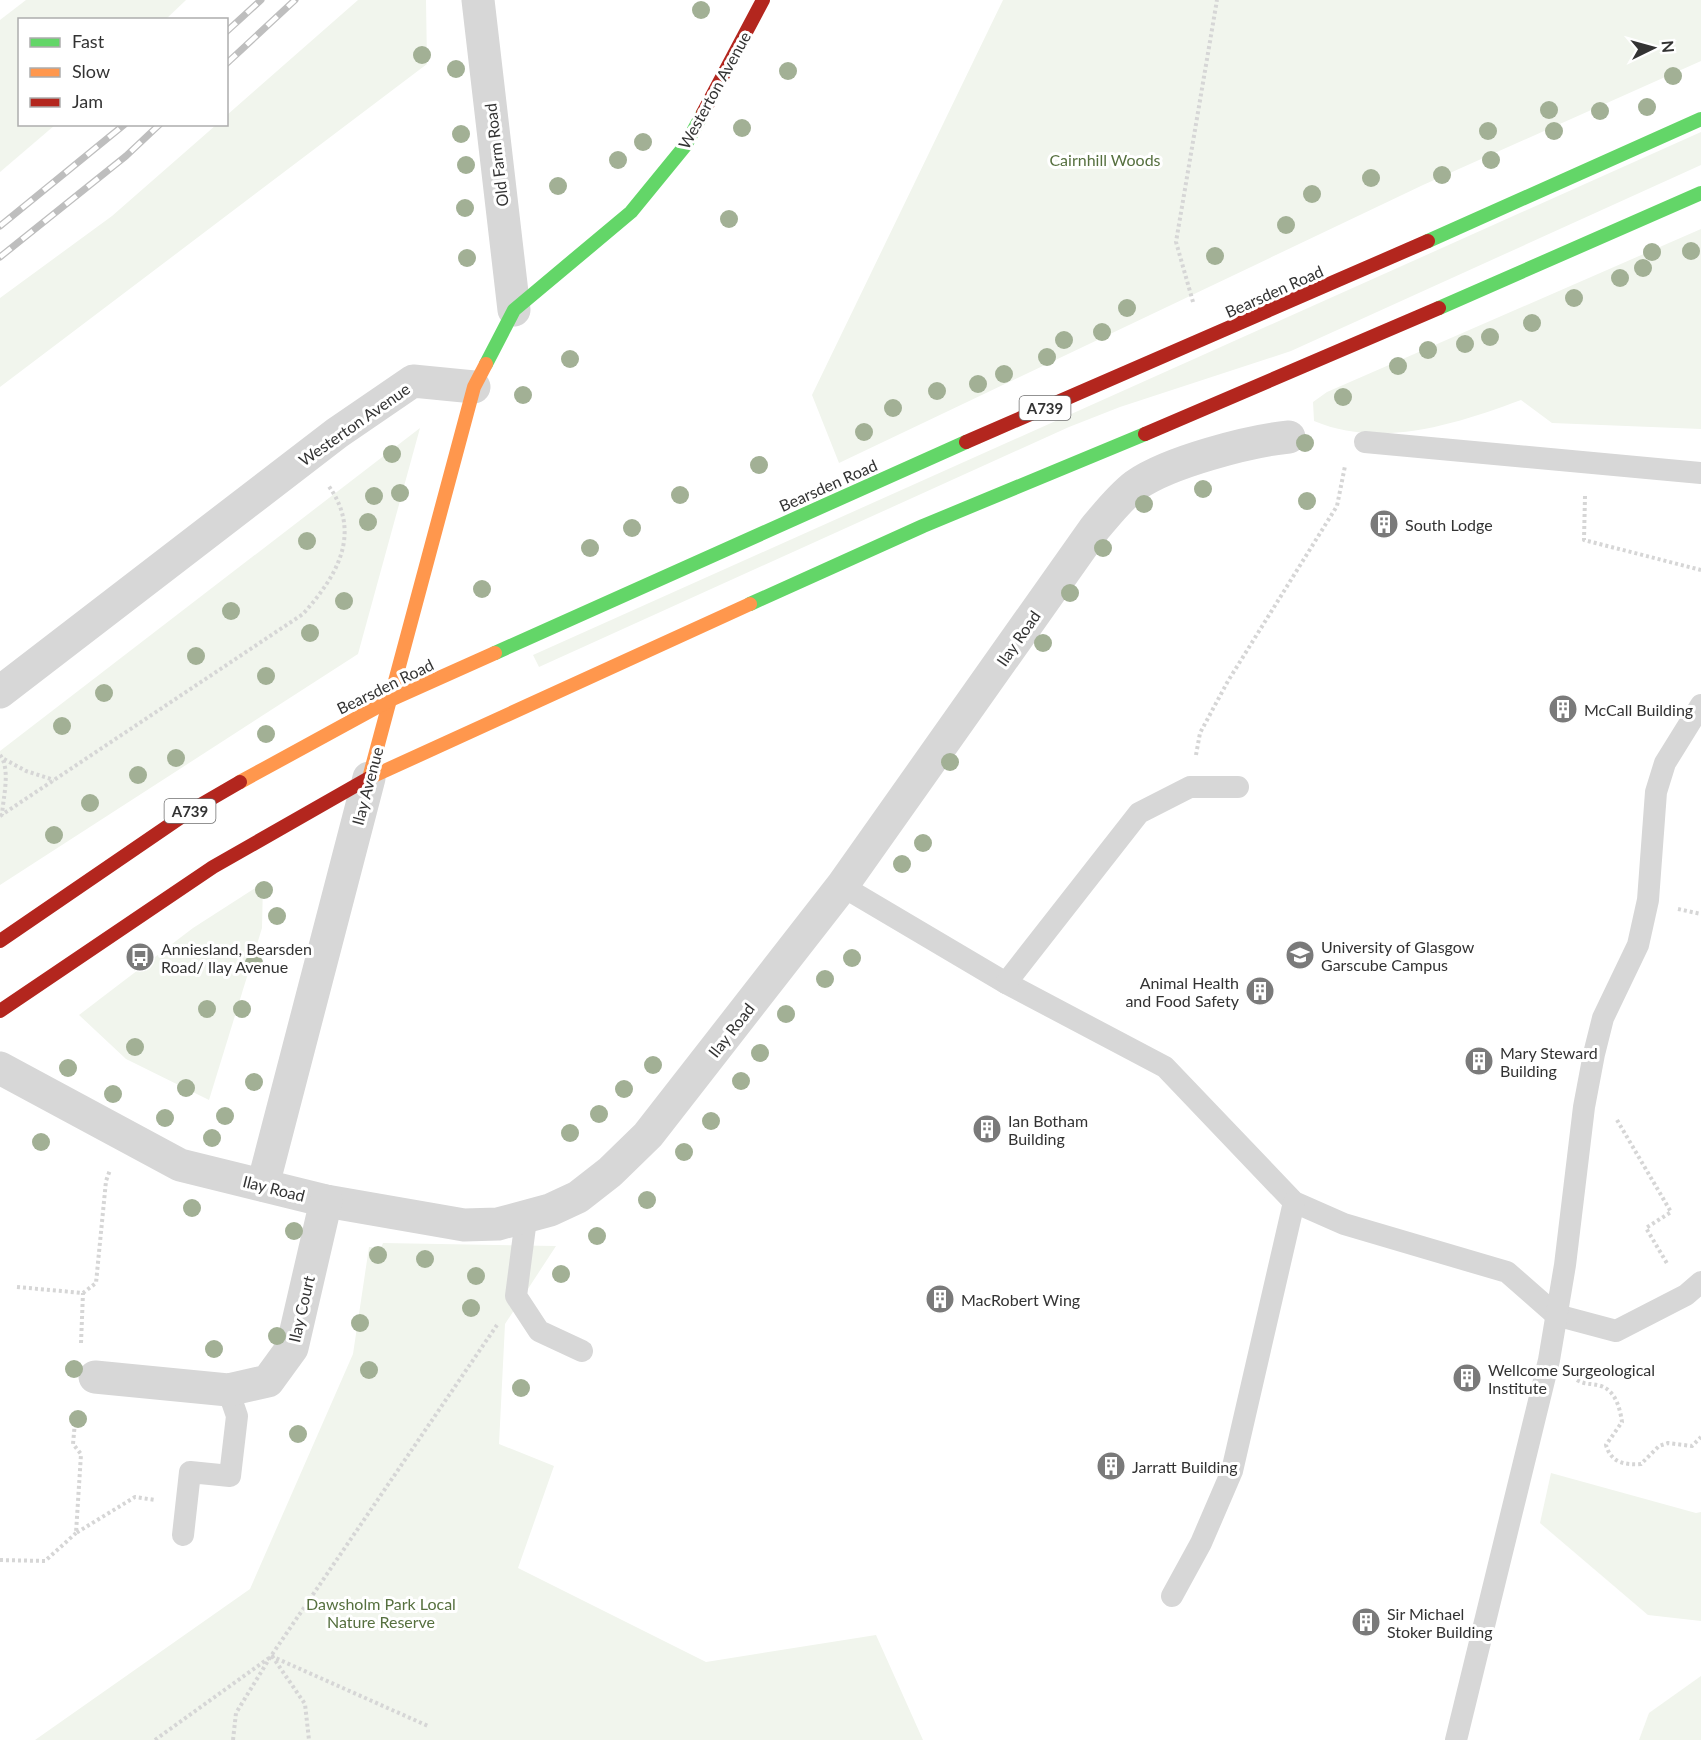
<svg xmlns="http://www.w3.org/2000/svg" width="1701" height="1740" font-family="Lato,sans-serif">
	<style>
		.green { fill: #f1f5ed }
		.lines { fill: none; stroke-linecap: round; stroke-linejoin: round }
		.path { stroke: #d6d6d6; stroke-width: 4; stroke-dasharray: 3 3; stroke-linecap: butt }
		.lane { stroke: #d7d7d7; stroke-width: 22 }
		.street { stroke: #d7d7d7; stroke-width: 33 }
		.fast { stroke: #63d668; stroke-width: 14 }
		.slow { stroke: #ff974d; stroke-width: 14 }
		.jam { stroke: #b3261e; stroke-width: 14 }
		.rail-casing { stroke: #bebebe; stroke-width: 7 }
		.rail { stroke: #fff; stroke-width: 4.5; stroke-dasharray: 14; stroke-linecap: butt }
		.tree { fill: #a2b095 }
		.labels { text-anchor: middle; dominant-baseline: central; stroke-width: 6; stroke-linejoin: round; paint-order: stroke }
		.shield { fill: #fff; stroke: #707070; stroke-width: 1.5 }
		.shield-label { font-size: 15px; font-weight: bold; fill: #333 }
		.street-label { font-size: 16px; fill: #333; stroke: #fff }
		.park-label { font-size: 16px; fill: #56703f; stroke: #fff }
		.poi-label { font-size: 16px; fill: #333; stroke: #fff; text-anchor: start }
	</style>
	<rect width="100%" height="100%" fill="#fff"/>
	<g class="green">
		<path d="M26,0H186L166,19L20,20V124L55,125L0,172V20Z"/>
		<path d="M358,0H426L427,64L0,387V298L112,216L216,125L226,124L227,115Z"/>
		<path d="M1003,0H1701V61L1423,185L839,463L812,395Z"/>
		<path d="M1701,132V165L1291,351L1120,407L1069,427L539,667L533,655Z"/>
		<path d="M1701,229V429L1552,423L1521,400C1456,424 1381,449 1314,421L1313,402L1327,392Z"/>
		<path d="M420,428L358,654L0,885V751Z"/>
		<path d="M263,883L262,928L209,1100L126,1059L79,1015L193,928Z"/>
		<path d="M383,1243L556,1246L505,1324L499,1444L554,1466L518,1568L706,1662L876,1635L923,1740H35L250,1589L353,1354L369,1247L381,1248Z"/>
		<path d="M1551,1473L1696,1513L1701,1512V1621L1648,1615L1540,1523Z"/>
		<path d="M1701,1676V1740H1639L1649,1713Z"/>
	</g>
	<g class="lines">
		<g class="path">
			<path d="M1193,302L1176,242L1217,0"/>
			<path d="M1585,496L1584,540L1701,570"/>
			<path d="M0,755C11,769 3,798 2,815"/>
			<path d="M1196,755L1200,733L1228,681L1337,506L1345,466"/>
			<path d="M4,759L26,771L54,780"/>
			<path d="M0,816L303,614C337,576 363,533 328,485"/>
			<path d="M1678,909L1701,914"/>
			<path d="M1617,1120L1671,1212L1646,1228L1668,1265"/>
			<path d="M17,1287L83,1293L96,1283L106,1181L110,1170"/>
			<path d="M81,1343L83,1293"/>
			<path d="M1577,1380C1585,1385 1592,1383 1601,1386C1616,1391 1620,1409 1622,1422L1606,1445C1611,1463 1625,1465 1641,1464L1659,1446L1668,1443L1692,1446L1701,1437"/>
			<path d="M76,1411L73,1444L81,1454L76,1533L135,1497L155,1500"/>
			<path d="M0,1560L45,1561L76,1533"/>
			<path d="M271,1656L428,1726"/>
			<path d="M272,1656L305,1704L309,1740"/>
			<path d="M155,1740L269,1658"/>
			<path d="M233,1740L236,1713L271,1656L497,1325"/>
		</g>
		<g class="lane">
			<path d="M1365,442L1701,473"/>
			<path d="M842,886L1006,983L1165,1067L1294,1202L1344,1224L1507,1272L1556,1315L1616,1331L1686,1295L1701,1282"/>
			<path d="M1006,983L1139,813L1190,787H1238"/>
			<path d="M526,1219L516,1296L539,1331L582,1351"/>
			<path d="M183,1535L190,1472L230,1476L237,1416L228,1390"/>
			<path d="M1172,1596L1201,1543L1232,1471L1294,1202"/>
			<path d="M1456,1740L1549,1360L1565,1265L1584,1107L1594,1054L1603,1018L1638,945L1648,900L1656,792L1665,763L1701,705"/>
		</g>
		<g class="street">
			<path d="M478,0L514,310"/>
			<path d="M0,692L337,433L413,381L474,387"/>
			<path d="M0,1068L180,1165L326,1201L464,1225L498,1224L550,1210L578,1197L610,1172L648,1135L842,886L1095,528C1108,513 1120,497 1136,485C1169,462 1249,441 1289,437"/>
			<path d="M263,1185L369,778"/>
			<path d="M95,1377L228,1390L268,1381L292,1348L326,1201"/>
		</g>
		<g class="fast">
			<path d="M1428,241L1701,119"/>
			<path d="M1439,308L1701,193"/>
			<path d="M486,364L514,310L631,212L685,146L703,113"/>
			<path d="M750,604L923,526L1145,434"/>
			<path d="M495,653L966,442"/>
		</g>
		<g class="slow">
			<path d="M369,778L474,387L486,364"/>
			<path d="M369,778L750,604"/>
			<path d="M240,782L390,700L495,653"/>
		</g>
		<g class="jam">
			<path d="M703,113L763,0"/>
			<path d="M1145,434L1439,308"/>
			<path d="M966,442L1428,241"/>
			<path d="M0,941L190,811L240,782"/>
			<path d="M0,1011L213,867L369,778"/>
		</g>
		<g class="rail-casing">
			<g id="rail">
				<path d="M226,32L261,0"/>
				<path d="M226,64L295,0"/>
				<path d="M0,226L125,124"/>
				<path d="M0,257L126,156L160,124"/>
			</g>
		</g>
		<use href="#rail" class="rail"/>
	</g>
	<g class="tree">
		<circle cx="701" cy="10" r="9"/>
		<circle cx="422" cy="55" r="9"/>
		<circle cx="456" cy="69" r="9"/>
		<circle cx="788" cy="71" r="9"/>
		<circle cx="1673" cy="76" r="9"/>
		<circle cx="1647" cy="107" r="9"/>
		<circle cx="1549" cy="110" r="9"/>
		<circle cx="1600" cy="111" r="9"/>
		<circle cx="742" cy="128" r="9"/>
		<circle cx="1488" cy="131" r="9"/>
		<circle cx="1554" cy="131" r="9"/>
		<circle cx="461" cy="134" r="9"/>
		<circle cx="643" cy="142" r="9"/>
		<circle cx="618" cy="160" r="9"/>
		<circle cx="1491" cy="160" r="9"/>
		<circle cx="466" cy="165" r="9"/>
		<circle cx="1442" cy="175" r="9"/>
		<circle cx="1371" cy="178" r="9"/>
		<circle cx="558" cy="186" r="9"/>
		<circle cx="1312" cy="194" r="9"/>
		<circle cx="465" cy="208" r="9"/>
		<circle cx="729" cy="219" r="9"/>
		<circle cx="1286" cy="225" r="9"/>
		<circle cx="1691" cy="251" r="9"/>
		<circle cx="1652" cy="252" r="9"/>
		<circle cx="1215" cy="256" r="9"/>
		<circle cx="467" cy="258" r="9"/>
		<circle cx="1643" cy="268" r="9"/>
		<circle cx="1620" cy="278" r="9"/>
		<circle cx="1574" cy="298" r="9"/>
		<circle cx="1127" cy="308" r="9"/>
		<circle cx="1532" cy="323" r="9"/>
		<circle cx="1102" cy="332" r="9"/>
		<circle cx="1490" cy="337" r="9"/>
		<circle cx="1064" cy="340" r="9"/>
		<circle cx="1465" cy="344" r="9"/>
		<circle cx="1428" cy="350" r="9"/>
		<circle cx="1047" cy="357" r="9"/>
		<circle cx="570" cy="359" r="9"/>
		<circle cx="1398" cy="366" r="9"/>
		<circle cx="1004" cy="374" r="9"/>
		<circle cx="978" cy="384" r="9"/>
		<circle cx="937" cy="391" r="9"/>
		<circle cx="523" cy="395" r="9"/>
		<circle cx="1343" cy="397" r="9"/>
		<circle cx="893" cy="408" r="9"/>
		<circle cx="864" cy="432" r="9"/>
		<circle cx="1305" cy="443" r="9"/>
		<circle cx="392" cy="454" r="9"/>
		<circle cx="759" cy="465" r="9"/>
		<circle cx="1203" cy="489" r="9"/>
		<circle cx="400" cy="493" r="9"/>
		<circle cx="680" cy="495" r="9"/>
		<circle cx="374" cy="496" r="9"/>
		<circle cx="1307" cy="501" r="9"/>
		<circle cx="1144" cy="504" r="9"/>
		<circle cx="368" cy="522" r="9"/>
		<circle cx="632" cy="528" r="9"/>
		<circle cx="307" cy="541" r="9"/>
		<circle cx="590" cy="548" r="9"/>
		<circle cx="1103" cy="548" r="9"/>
		<circle cx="482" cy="589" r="9"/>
		<circle cx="1070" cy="593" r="9"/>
		<circle cx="344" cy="601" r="9"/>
		<circle cx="231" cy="611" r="9"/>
		<circle cx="310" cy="633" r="9"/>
		<circle cx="1043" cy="643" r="9"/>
		<circle cx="196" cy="656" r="9"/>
		<circle cx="266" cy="676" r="9"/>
		<circle cx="104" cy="693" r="9"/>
		<circle cx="62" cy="726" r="9"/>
		<circle cx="266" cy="734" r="9"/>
		<circle cx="176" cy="758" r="9"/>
		<circle cx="950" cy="762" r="9"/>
		<circle cx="138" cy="775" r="9"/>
		<circle cx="90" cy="803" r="9"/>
		<circle cx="54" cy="835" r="9"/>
		<circle cx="923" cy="843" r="9"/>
		<circle cx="902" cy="864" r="9"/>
		<circle cx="264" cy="890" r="9"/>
		<circle cx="277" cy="916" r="9"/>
		<circle cx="852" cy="958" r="9"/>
		<circle cx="254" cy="963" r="9"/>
		<circle cx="825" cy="979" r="9"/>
		<circle cx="207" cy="1009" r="9"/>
		<circle cx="242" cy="1009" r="9"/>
		<circle cx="786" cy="1014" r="9"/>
		<circle cx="135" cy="1047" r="9"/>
		<circle cx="760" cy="1053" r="9"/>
		<circle cx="653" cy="1065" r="9"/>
		<circle cx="68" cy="1068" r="9"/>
		<circle cx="741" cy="1081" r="9"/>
		<circle cx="254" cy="1082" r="9"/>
		<circle cx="186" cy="1088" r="9"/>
		<circle cx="624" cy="1089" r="9"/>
		<circle cx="113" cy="1094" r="9"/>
		<circle cx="599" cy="1114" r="9"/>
		<circle cx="225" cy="1116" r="9"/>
		<circle cx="165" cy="1118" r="9"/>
		<circle cx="711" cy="1121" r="9"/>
		<circle cx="570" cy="1133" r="9"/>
		<circle cx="212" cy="1138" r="9"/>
		<circle cx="41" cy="1142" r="9"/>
		<circle cx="684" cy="1152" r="9"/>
		<circle cx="647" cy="1200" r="9"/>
		<circle cx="192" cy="1208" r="9"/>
		<circle cx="294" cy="1231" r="9"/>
		<circle cx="597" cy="1236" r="9"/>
		<circle cx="378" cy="1255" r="9"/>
		<circle cx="425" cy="1259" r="9"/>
		<circle cx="561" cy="1274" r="9"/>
		<circle cx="476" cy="1276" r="9"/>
		<circle cx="471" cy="1308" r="9"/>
		<circle cx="360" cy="1323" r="9"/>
		<circle cx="277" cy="1336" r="9"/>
		<circle cx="214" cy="1349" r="9"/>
		<circle cx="74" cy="1369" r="9"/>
		<circle cx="369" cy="1370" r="9"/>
		<circle cx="521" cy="1388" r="9"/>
		<circle cx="78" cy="1419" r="9"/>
		<circle cx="298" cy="1434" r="9"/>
	</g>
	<defs>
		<g id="building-disc" transform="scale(1.5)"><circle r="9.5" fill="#7a7a7a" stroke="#fff"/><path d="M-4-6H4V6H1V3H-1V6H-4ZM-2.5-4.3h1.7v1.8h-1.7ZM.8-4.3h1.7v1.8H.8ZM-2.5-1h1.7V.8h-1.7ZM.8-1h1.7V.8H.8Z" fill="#fff"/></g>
		<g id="university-disc" transform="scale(1.5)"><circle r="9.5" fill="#7a7a7a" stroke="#fff"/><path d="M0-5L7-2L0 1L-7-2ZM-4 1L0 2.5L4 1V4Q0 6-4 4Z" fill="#fff"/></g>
		<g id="bus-disc" transform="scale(1.5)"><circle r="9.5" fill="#7a7a7a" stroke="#fff"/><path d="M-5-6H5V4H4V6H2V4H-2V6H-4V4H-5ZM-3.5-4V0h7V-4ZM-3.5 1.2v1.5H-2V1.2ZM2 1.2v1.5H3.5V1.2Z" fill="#fff"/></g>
	</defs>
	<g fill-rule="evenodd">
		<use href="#building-disc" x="1384" y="524"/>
		<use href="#building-disc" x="1563" y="709"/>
		<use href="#university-disc" x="1300" y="955"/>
		<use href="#bus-disc" x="140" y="957"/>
		<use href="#building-disc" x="1260" y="991"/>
		<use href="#building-disc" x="1479" y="1061"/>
		<use href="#building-disc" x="987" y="1129"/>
		<use href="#building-disc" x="940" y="1299"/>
		<use href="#building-disc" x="1467" y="1378"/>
		<use href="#building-disc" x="1111" y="1466"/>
		<use href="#building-disc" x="1366" y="1622"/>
	</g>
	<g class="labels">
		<g class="shield">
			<rect x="1019.5" y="396" width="51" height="24" rx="4.5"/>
			<rect x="164.5" y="799" width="51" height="24" rx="4.5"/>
		</g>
		<g class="shield-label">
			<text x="1045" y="408">A739</text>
			<text x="190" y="811">A739</text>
		</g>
		<g class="street-label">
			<text transform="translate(714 90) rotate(-61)">Westerton Avenue</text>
			<text transform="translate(496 155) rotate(-97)">Old Farm Road</text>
			<text transform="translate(1274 291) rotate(-24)">Bearsden Road</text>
			<text transform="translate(354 424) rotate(-35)">Westerton Avenue</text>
			<text transform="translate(828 485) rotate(-24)">Bearsden Road</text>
			<text transform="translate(1018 638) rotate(-55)">Ilay Road</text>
			<text transform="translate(385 686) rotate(-26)">Bearsden Road</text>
			<text transform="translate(367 786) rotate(-75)">Ilay Avenue</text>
			<text transform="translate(731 1030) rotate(-52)">Ilay Road</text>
			<text transform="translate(274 1188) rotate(14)">Ilay Road</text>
			<text transform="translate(301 1309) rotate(-77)">Ilay Court</text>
		</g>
		<g class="park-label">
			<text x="1105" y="159">Cairnhill Woods</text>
			<text x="381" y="1603">Dawsholm Park Local<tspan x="381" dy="18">Nature Reserve</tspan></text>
		</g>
		<g class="poi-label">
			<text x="1405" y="524">South Lodge</text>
			<text x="1584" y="709">McCall Building</text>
			<text x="1321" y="946">University of Glasgow<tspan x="1321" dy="18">Garscube Campus</tspan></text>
			<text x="161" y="948">Anniesland, Bearsden<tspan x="161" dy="18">Road/ Ilay Avenue</tspan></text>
			<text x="1239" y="982" text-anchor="end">Animal Health<tspan x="1239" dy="18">and Food Safety</tspan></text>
			<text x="1500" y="1052">Mary Steward<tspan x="1500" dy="18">Building</tspan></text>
			<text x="1008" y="1120">Ian Botham<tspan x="1008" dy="18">Building</tspan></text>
			<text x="961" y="1299">MacRobert Wing</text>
			<text x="1488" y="1369">Wellcome Surgeological<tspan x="1488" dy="18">Institute</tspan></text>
			<text x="1132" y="1466">Jarratt Building</text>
			<text x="1387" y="1613">Sir Michael<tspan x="1387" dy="18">Stoker Building</tspan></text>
		</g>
	</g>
	<rect x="18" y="18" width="210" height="108" fill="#ffffff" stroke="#adadad" stroke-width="1.5"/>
	<rect x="30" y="38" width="30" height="9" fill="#63d668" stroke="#adadad" stroke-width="1.5"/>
	<text x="72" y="48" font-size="18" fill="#333333">Fast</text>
	<rect x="30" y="68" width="30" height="9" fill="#ff974d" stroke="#adadad" stroke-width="1.5"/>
	<text x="72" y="78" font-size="18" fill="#333333">Slow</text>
	<rect x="30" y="98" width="30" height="9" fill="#b3261e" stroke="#adadad" stroke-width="1.5"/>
	<text x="72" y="108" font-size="18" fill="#333333">Jam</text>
	<g transform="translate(1653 48) rotate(85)" stroke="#ffffff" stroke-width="4.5" paint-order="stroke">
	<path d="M0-4.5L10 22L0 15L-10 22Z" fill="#333333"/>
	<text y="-9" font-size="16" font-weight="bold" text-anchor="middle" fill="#333333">N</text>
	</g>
</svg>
